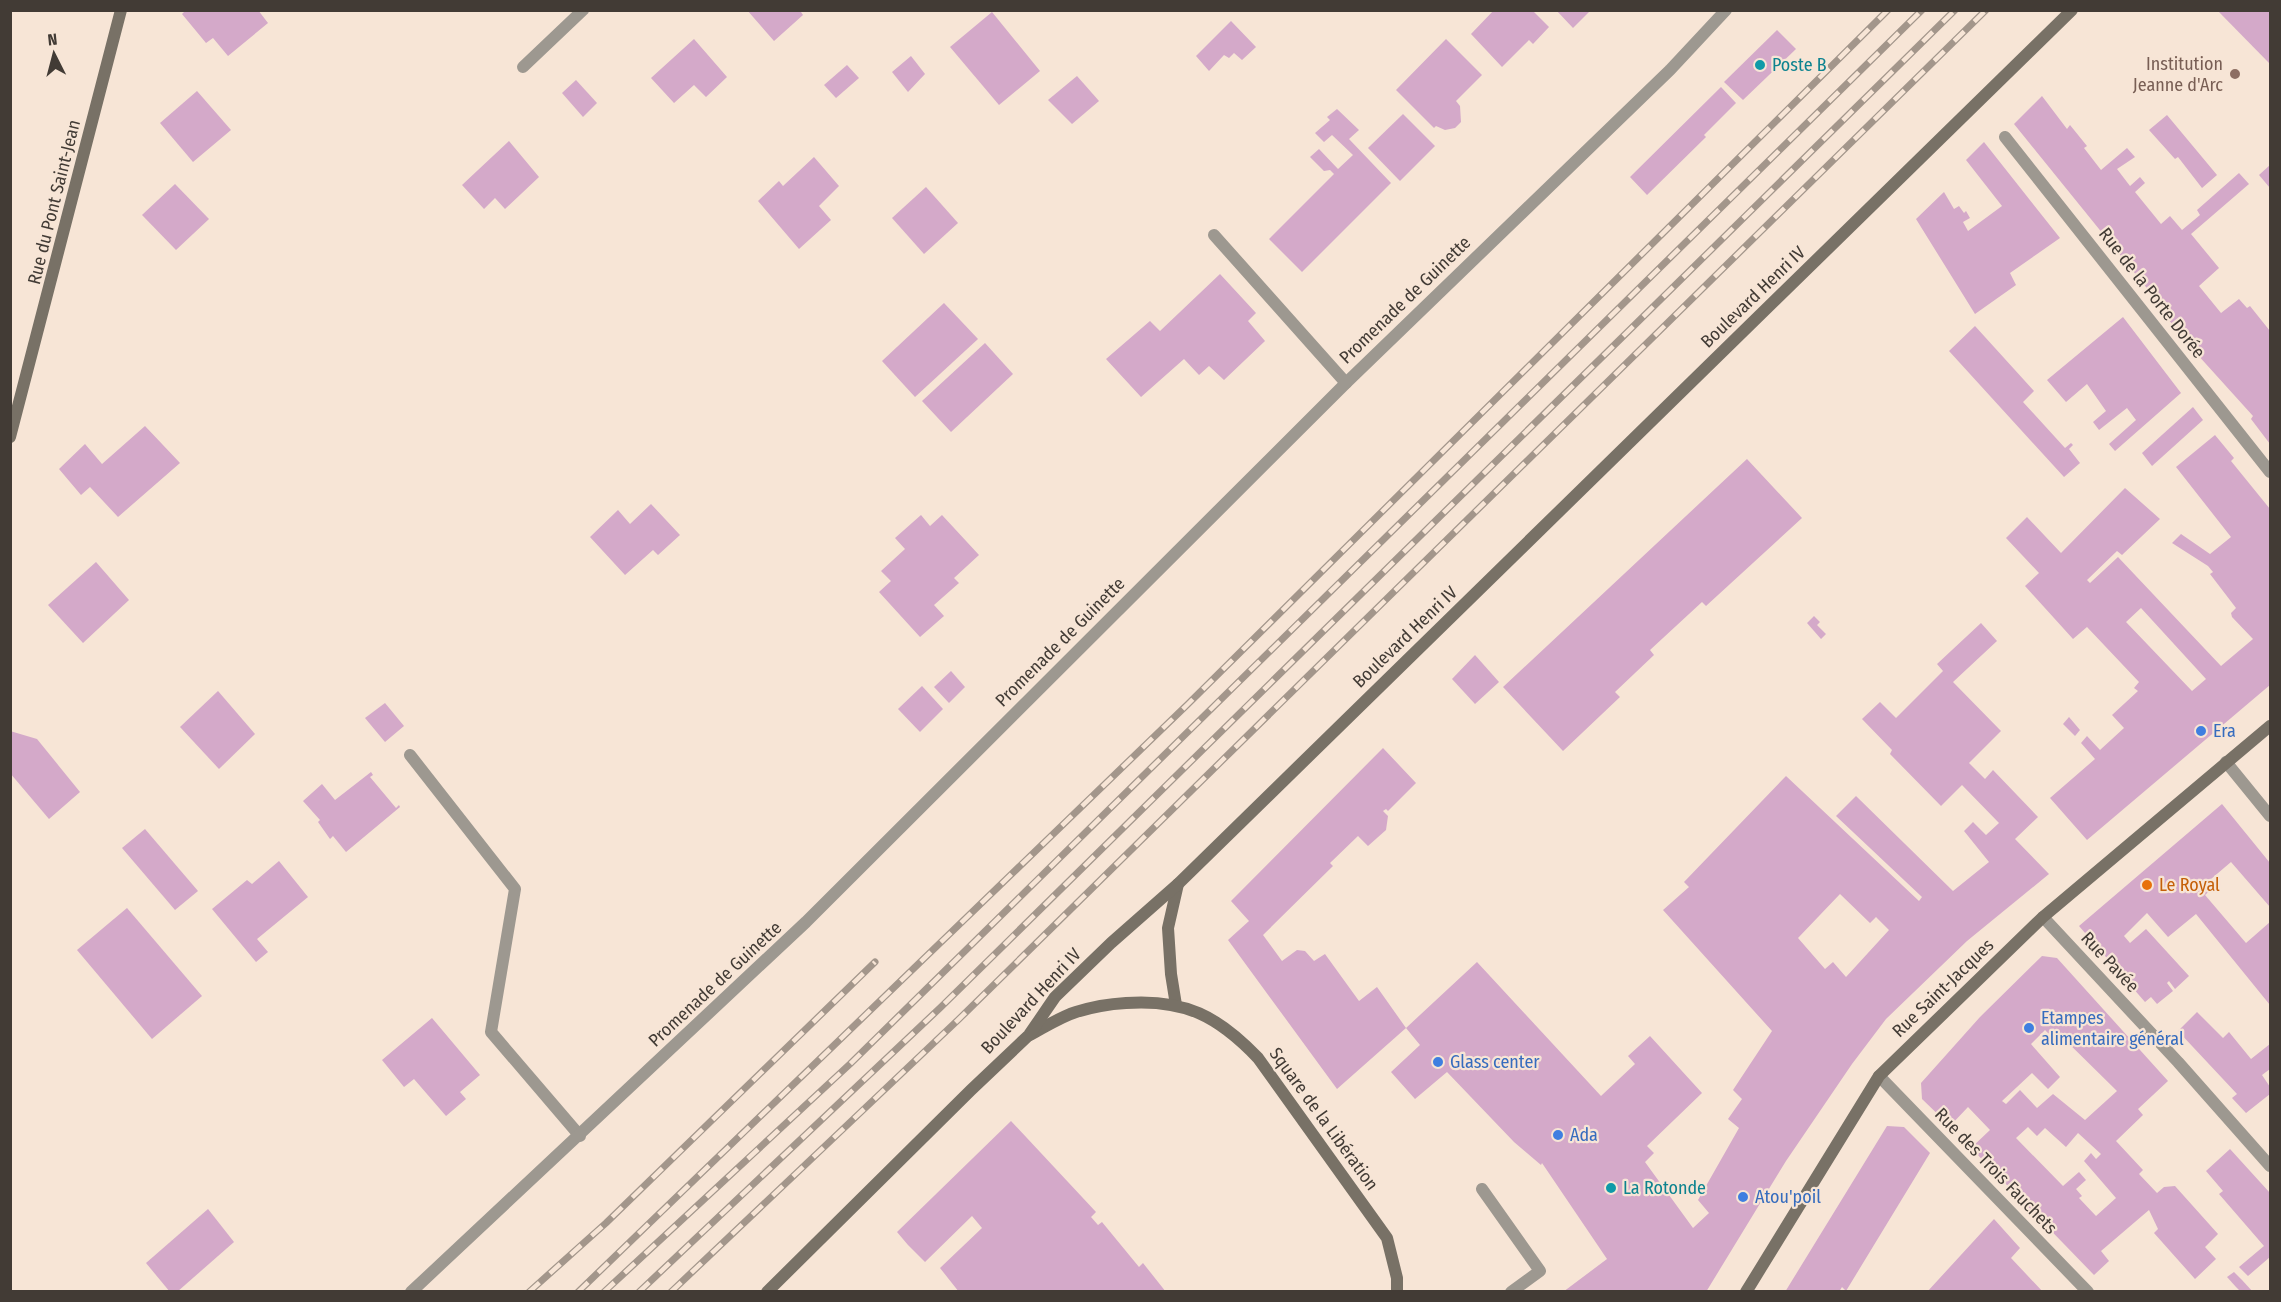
<svg xmlns="http://www.w3.org/2000/svg" width="2281" height="1302" font-family="'Fira Sans Condensed',sans-serif">
	<style>
		.building { fill: #d4a9c9; fill-rule: evenodd }
		.lines { fill: none; stroke-linecap: round; stroke-linejoin: round }
		.lane { stroke: #9d9890; stroke-width: 12 }
		.street { stroke: #9d9890; stroke-width: 12 }
		.secondary { stroke: #787166; stroke-width: 12 }
		.rail-casing { stroke: #a3968b; stroke-width: 7 }
		.rail { stroke: #f7e5d6; stroke-width: 4.5; stroke-dasharray: 14; stroke-linecap: butt }
		.culture-dot { fill: #0f9aa8; stroke: #f7e5d6; stroke-width: 2 }
		.education-dot { fill: #8d6e63; stroke: #f7e5d6; stroke-width: 2 }
		.shop-dot { fill: #3f7fe0; stroke: #f7e5d6; stroke-width: 2 }
		.food-dot { fill: #e8710a; stroke: #f7e5d6; stroke-width: 2 }
		.labels { text-anchor: middle; dominant-baseline: central; stroke-width: 4.5; stroke-linejoin: round; paint-order: stroke }
		.education-label { font-size: 18px; fill: #785e54; stroke: #f7e5d6; text-anchor: end }
		.culture-label { font-size: 18px; fill: #0d838f; stroke: #f7e5d6; text-anchor: start }
		.street-label { font-size: 18px; fill: #423b35; stroke: #f7e5d6 }
		.shop-label { font-size: 18px; fill: #366cbe; stroke: #f7e5d6; text-anchor: start }
		.food-label { font-size: 18px; fill: #c56008; stroke: #f7e5d6; text-anchor: start }
	</style>
	<rect width="100%" height="100%" fill="#f7e5d6"/>
	<g class="building">
		<path d="M186,10H258L268,23L228,56L213,38L206,43L182,14Z"/>
		<path d="M747,10H803L801,12L803,15L774,41Z"/>
		<path d="M1494,10H1532L1549,27L1533,44L1529,40L1502,67L1471,34Z"/>
		<path d="M1556,10H1591L1573,28Z"/>
		<path d="M2217,10H2270V64Z"/>
		<path d="M992,12L1040,71L999,105L950,47Z"/>
		<path d="M1231,21L1256,47L1242,60L1234,53L1229,58L1224,55L1209,71L1196,56Z"/>
		<path d="M1777,30L1796,49L1743,100L1724,82Z"/>
		<path d="M694,39L727,77L706,97L694,85L674,103L651,78Z"/>
		<path d="M1446,39L1482,75L1456,101L1460,106L1461,122L1455,128L1445,130L1436,126L1434,128L1396,90Z"/>
		<path d="M911,56L925,74L908,92L892,72Z"/>
		<path d="M847,65L859,78L836,98L824,85Z"/>
		<path d="M1077,76L1099,101L1072,124L1048,100Z"/>
		<path d="M576,80L597,103L583,117L562,93Z"/>
		<path d="M1721,87L1736,103L1704,135L1706,137L1647,195L1630,177Z"/>
		<path d="M197,91L231,130L193,162L160,123Z"/>
		<path d="M2042,96L2067,129L2070,125L2087,146L2084,148L2101,170L2127,148L2135,157L2117,169L2130,186L2140,177L2145,183L2135,192L2161,224L2170,216L2182,230L2200,215L2197,210L2239,173L2249,184L2191,234L2219,268L2199,286L2221,313L2239,299L2247,308L2250,306L2270,331V444L2251,419L2253,416L2187,343L2165,315L2167,313L2014,124Z"/>
		<path d="M1337,109L1359,130L1349,139L1391,183L1302,272L1269,239L1334,174L1330,170L1324,171L1310,157L1319,149L1338,169L1353,155L1332,135L1324,142L1315,133L1330,120L1327,117Z"/>
		<path d="M1403,114L1435,146L1400,181L1368,148Z"/>
		<path d="M2167,115L2217,175L2202,188L2178,157L2175,159L2149,130Z"/>
		<path d="M509,141L539,177L505,209L495,198L484,209L462,185Z"/>
		<path d="M1984,142L2060,238L2010,273L2016,285L1975,314L1916,219L1944,192L1954,209L1959,206L1964,213L1966,211L1970,218L1963,222L1968,231L2002,206L1966,160Z"/>
		<path d="M814,157L839,186L819,206L831,220L799,249L758,201L779,181L783,186Z"/>
		<path d="M2270,165V188L2259,175Z"/>
		<path d="M175,184L209,219L176,250L142,215Z"/>
		<path d="M926,187L958,223L924,254L892,218Z"/>
		<path d="M1220,274L1256,313L1248,321L1265,341L1224,380L1209,366L1199,375L1184,359L1141,397L1106,359L1150,321L1160,331Z"/>
		<path d="M944,303L978,339L915,397L882,361Z"/>
		<path d="M2123,317L2181,393L2115,451L2109,444L2136,420L2127,408L2099,430L2093,422L2106,411L2087,384L2066,402L2047,380Z"/>
		<path d="M1975,326L2034,391L2023,402L2065,448L2071,443L2073,445L2069,449L2080,463L2064,477L1949,351Z"/>
		<path d="M985,343L1013,374L951,432L922,401Z"/>
		<path d="M2193,407L2203,420L2152,466L2142,453Z"/>
		<path d="M145,426L180,463L118,517L90,487L81,495L59,469L85,444L102,464Z"/>
		<path d="M2215,435L2234,458L2231,461L2270,509V685L2087,840L2050,798L2095,759L2081,743L2087,736L2100,750L2124,728L2112,715L2138,691L2134,688L2139,682L2087,627L2073,639L2025,586L2039,573L2006,538L2027,517L2061,553L2125,488L2160,519L2122,555L2117,551L2087,580L2090,583L2118,557L2221,666L2253,639L2232,617L2231,613L2236,608L2210,574L2213,572L2208,566L2172,543L2181,534L2210,554L2231,537L2176,467ZM2141,608L2206,679L2192,691L2126,622Z"/>
		<path d="M1747,459L1802,518L1706,606L1702,602L1650,650L1654,655L1615,692L1620,697L1563,751L1503,687Z"/>
		<path d="M651,504L680,535L658,555L653,550L625,575L590,537L618,510L630,524Z"/>
		<path d="M921,515L930,526L942,515L979,555L954,578L959,583L934,605L944,616L920,637L879,592L891,581L881,571L905,549L895,538Z"/>
		<path d="M96,562L129,600L83,643L48,605Z"/>
		<path d="M1814,616L1820,622L1817,625L1826,634L1821,639L1807,623Z"/>
		<path d="M1981,623L1997,641L1953,682L2001,731L1969,763L1985,779L1993,770L2038,817L2015,839L2049,874L1967,941L1886,1019L1852,1064L1786,1161L1706,1292H1563L1607,1259L1542,1163L1541,1165L1514,1142L1447,1072L1415,1099L1391,1072L1420,1045L1406,1028L1477,962L1601,1096L1635,1064L1628,1056L1650,1036L1702,1093L1647,1146L1654,1153L1645,1162L1693,1228L1709,1213L1698,1200L1739,1128L1728,1119L1742,1099L1733,1090L1772,1031L1663,910L1689,887L1684,882L1786,776L1919,901L1922,897L1836,816L1856,796L1953,891L1989,862L1964,831L1973,822L1986,835L1999,823L1962,785L1941,806L1890,754L1892,750L1862,719L1880,702L1896,718L1943,671L1937,664ZM1840,894L1870,923L1876,917L1889,930L1846,977L1833,962L1825,969L1798,938Z"/>
		<path d="M1475,655L1499,682L1475,704L1452,679Z"/>
		<path d="M951,671L965,687L949,703L934,687Z"/>
		<path d="M922,686L943,709L920,732L898,709Z"/>
		<path d="M218,691L255,734L219,769L180,727Z"/>
		<path d="M385,703L404,726L385,742L365,718Z"/>
		<path d="M2069,717L2080,730L2075,736L2063,724Z"/>
		<path d="M10,731L37,739L80,792L49,819L10,773Z"/>
		<path d="M1383,748L1416,783L1388,811L1386,809L1383,811L1388,816L1386,830L1368,846L1358,836L1330,863L1333,866L1263,935L1282,961L1297,950L1305,951L1314,961L1325,954L1359,1001L1377,987L1406,1028L1337,1089L1228,940L1249,921L1231,901Z"/>
		<path d="M371,772L373,775L370,777L396,808L399,805L400,807L346,852L333,836L330,839L318,822L320,820L303,801L322,784L335,800Z"/>
		<path d="M2222,804L2270,863V907L2231,862L2211,879L2216,885L2205,895L2246,943L2270,922V1005L2196,914L2168,937L2147,913L2124,936L2130,943L2146,929L2189,976L2175,989L2169,981L2167,983L2173,991L2157,1004L2151,997L2145,1002L2079,926Z"/>
		<path d="M145,829L198,891L175,910L122,848Z"/>
		<path d="M279,861L308,897L257,939L268,952L256,962L212,909L247,880L252,884Z"/>
		<path d="M127,908L202,996L152,1039L77,950Z"/>
		<path d="M2042,956L2057,958L2168,1081L2138,1109L2143,1115L2116,1141L2143,1170L2139,1174L2157,1193L2164,1187L2175,1186L2218,1234L2205,1247L2216,1259L2195,1279L2154,1233L2158,1229L2149,1210L2101,1251L2109,1261L2094,1275L1971,1148L1990,1130L1968,1107L1950,1126L1922,1099L1921,1083L1980,1017ZM2045,1030L2050,1035L2055,1030L2117,1091L2085,1120L2053,1094L2037,1108L2020,1090L2006,1104L2002,1101L2032,1073L2048,1089L2060,1077L2031,1044ZM2028,1127L2037,1136L2045,1128L2066,1147L2078,1133L2101,1154L2096,1159L2091,1153L2084,1161L2116,1198L2096,1216L2079,1198L2082,1196L2076,1189L2086,1180L2079,1172L2063,1186L2016,1138Z"/>
		<path d="M2197,1012L2223,1038L2229,1032L2251,1059L2270,1044V1069L2262,1075L2270,1087V1094L2246,1113L2232,1098L2237,1094L2178,1031Z"/>
		<path d="M432,1018L480,1075L460,1092L466,1099L446,1116L414,1079L404,1087L382,1060Z"/>
		<path d="M1011,1121L1096,1212L1091,1217L1098,1225L1102,1222L1139,1267L1143,1263L1166,1292H959L940,1268L982,1228L972,1216L925,1262L908,1245L897,1232Z"/>
		<path d="M1887,1126L1904,1127L1930,1153L1846,1291L1842,1287L1839,1292H1785Z"/>
		<path d="M2230,1149L2270,1193V1257L2248,1276L2239,1267L2264,1246L2219,1194L2223,1191L2206,1171Z"/>
		<path d="M208,1209L234,1242L177,1292H170L146,1263Z"/>
		<path d="M1994,1219L2020,1248L2011,1258L2043,1292H1927Z"/>
		<path d="M2234,1272L2242,1280L2253,1292H2241L2236,1287L2227,1277Z"/>
	</g>
	<g class="lines">
		<g class="lane">
			<path d="M1214,235L1346,383"/>
			<path d="M410,755L515,889L491,1032L580,1136"/>
			<path d="M1482,1189L1540,1271L1511,1292"/>
		</g>
		<g class="street">
			<path d="M523,67L583,10"/>
			<path d="M2005,137L2270,472"/>
			<path d="M2226,762L2270,816"/>
			<path d="M2043,917L2178,1062L2270,1166"/>
			<path d="M1879,1076L2088,1292"/>
			<path d="M411,1292L806,922L1346,383L1670,70L1726,10"/>
		</g>
		<g class="secondary">
			<path d="M10,437L121,10"/>
			<path d="M1176,1005L1171,974L1168,928L1178,884"/>
			<path d="M1030,1035C1045,1027 1060,1017 1076,1012C1092,1007 1109,1004 1126,1003C1185,999 1218,1016 1258,1058L1387,1238L1397,1278V1292"/>
			<path d="M767,1292L971,1090L1029,1035L1055,997L1111,943L1178,884L2072,10"/>
			<path d="M1746,1292L1879,1076L2043,917L2270,726"/>
		</g>
		<g class="rail-casing">
			<g id="rail">
				<path d="M529,1292L606,1223L875,962"/>
				<path d="M578,1292L1188,704L1888,10"/>
				<path d="M604,1292L850,1064L1922,10"/>
				<path d="M639,1292L941,1007L1955,10"/>
				<path d="M671,1292L959,1019L1986,10"/>
			</g>
		</g>
		<use href="#rail" class="rail"/>
	</g>
	<g class="culture-dot">
		<circle cx="1760" cy="65" r="6"/>
		<circle cx="1611" cy="1188" r="6"/>
	</g>
	<circle class="education-dot" cx="2235" cy="74" r="6"/>
	<g class="shop-dot">
		<circle cx="2201" cy="731" r="6"/>
		<circle cx="2029" cy="1028" r="6"/>
		<circle cx="1438" cy="1062" r="6"/>
		<circle cx="1558" cy="1135" r="6"/>
		<circle cx="1743" cy="1197" r="6"/>
	</g>
	<circle class="food-dot" cx="2147" cy="885" r="6"/>
	<g class="labels">
		<g class="education-label">
			<text x="2223" y="64">Institution<tspan x="2223" dy="21">Jeanne d'Arc</tspan></text>
		</g>
		<g class="culture-label">
			<text x="1772" y="65">Poste B</text>
			<text x="1623" y="1188">La Rotonde</text>
		</g>
		<g class="street-label">
			<text transform="translate(54 202) rotate(-76)">Rue du Pont Saint-Jean</text>
			<text transform="translate(2152 293) rotate(52)">Rue de la Porte Dorée</text>
			<text transform="translate(1753 297) rotate(-44)">Boulevard Henri IV</text>
			<text transform="translate(1405 300) rotate(-44)">Promenade de Guinette</text>
			<text transform="translate(1405 637) rotate(-44)">Boulevard Henri IV</text>
			<text transform="translate(1060 642) rotate(-45)">Promenade de Guinette</text>
			<text transform="translate(2110 962) rotate(47)">Rue Pavée</text>
			<text transform="translate(715 984) rotate(-43)">Promenade de Guinette</text>
			<text transform="translate(1943 988) rotate(-44)">Rue Saint-Jacques</text>
			<text transform="translate(1031 1001) rotate(-47)">Boulevard Henri IV</text>
			<text transform="translate(1324 1119) rotate(54)">Square de la Libération</text>
			<text transform="translate(1996 1171) rotate(46)">Rue des Trois Fauchets</text>
		</g>
		<g class="shop-label">
			<text x="2213" y="731">Era</text>
			<text x="2041" y="1018">Etampes<tspan x="2041" dy="21">alimentaire général</tspan></text>
			<text x="1450" y="1062">Glass center</text>
			<text x="1570" y="1135">Ada</text>
			<text x="1755" y="1197">Atou'poil</text>
		</g>
		<g class="food-label">
			<text x="2159" y="885">Le Royal</text>
		</g>
	</g>
	<rect width="2281" height="1302" fill="none" stroke="#423b35" stroke-width="24"/>
	<g transform="translate(54 54) rotate(354)" stroke="#f7e5d6" stroke-width="4.5" paint-order="stroke">
	<path d="M0-4.5L10 22L0 15L-10 22Z" fill="#423b35"/>
	<text y="-9" font-size="16" font-weight="bold" text-anchor="middle" fill="#423b35">N</text>
	</g>
</svg>
